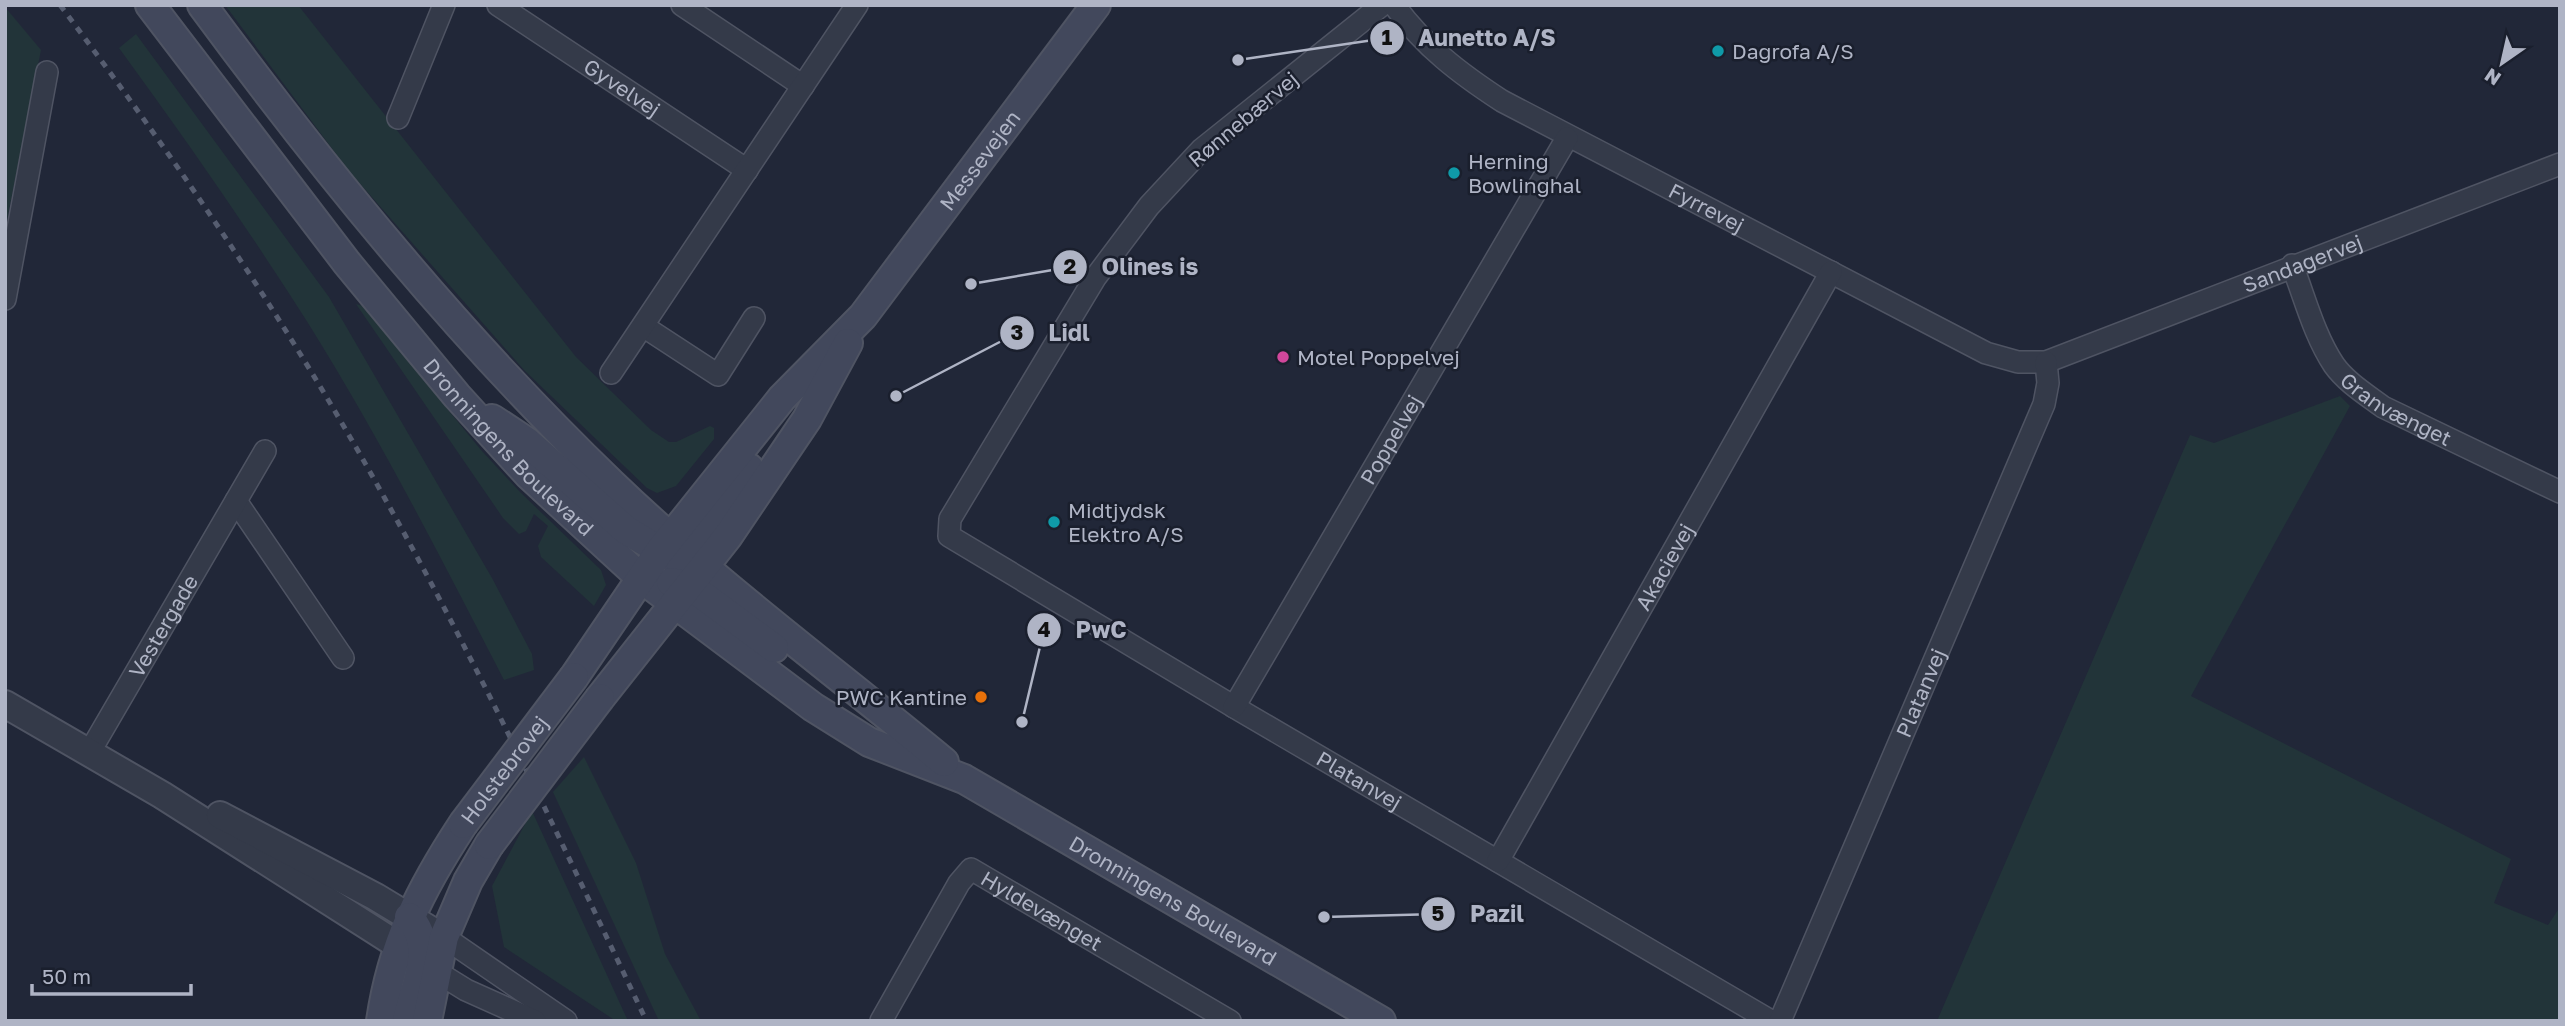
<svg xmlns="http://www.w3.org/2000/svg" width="2565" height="1026" font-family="'Golos Text',sans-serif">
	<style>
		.green { fill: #223439 }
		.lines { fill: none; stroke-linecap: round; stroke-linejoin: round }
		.minor-casing { stroke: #4f5463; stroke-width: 24 }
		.tertiary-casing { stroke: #4f5463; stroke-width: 30 }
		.secondary-casing { stroke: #4f5463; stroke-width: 32 }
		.minor { stroke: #343a49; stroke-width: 21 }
		.tertiary { stroke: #343a49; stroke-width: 26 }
		.secondary { stroke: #42485c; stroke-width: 28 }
		.rail { stroke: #565d70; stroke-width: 5; stroke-dasharray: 7 7; stroke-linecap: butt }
		.secondary-bridge-casing { stroke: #4f5463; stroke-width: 32; stroke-linecap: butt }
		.secondary-bridge { stroke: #42485c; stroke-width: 28 }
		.culture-dot { fill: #0f9aa8; stroke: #1a1f2d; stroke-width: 2.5 }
		.hotel-dot { fill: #d1479c; stroke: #1a1f2d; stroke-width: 2.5 }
		.food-dot { fill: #e8710a; stroke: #1a1f2d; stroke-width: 2.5 }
		.labels { text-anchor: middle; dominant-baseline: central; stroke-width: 5; stroke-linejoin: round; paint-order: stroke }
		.poi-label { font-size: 21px; fill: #afb4c5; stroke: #1a1f2d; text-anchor: start }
		.street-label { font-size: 21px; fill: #afb4c5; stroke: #1a1f2d }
		.leader { fill: none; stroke: #afb4c5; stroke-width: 2.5 }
		.callout-dot { fill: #afb4c5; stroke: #1a1f2d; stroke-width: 2.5 }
		.mark-label { font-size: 21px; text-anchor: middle; font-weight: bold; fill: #111 }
		.callout-label { font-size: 23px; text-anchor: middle; font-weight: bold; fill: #afb4c5; stroke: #1a1f2d; stroke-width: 5; stroke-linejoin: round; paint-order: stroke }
	</style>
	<rect width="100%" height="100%" fill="#212738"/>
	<g class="green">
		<path d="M225,5H298L576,357L651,430L669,442H676L710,426L714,428V439L676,486L657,493L647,488L524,370L348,170Z"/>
		<path d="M5,7L41,50L5,230Z"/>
		<path d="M136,34L329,297L492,578L532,654L534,670L504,680C442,560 380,438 308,323C248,229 185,138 119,48Z"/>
		<path d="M356,304L363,306L481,450L520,492L601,570L606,585L594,606L541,557L538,546L548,526L534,514L526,531L519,534L503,518Z"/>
		<path d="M2340,396L2350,406L2191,696L2511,859L2494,903L2548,925L2560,907V1021H1937L2190,435L2214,443Z"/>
		<path d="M584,757L636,863L665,954L701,1021H659L553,792Z"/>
		<path d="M532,811L628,1021H616L504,947L492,886Z"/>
	</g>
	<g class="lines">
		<g class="minor-casing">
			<g id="minor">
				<path id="s1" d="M498,5L747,170"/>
				<path d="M682,5L803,86"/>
				<path id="s2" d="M1382,5L1202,149L1149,206L1095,278L950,519L949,536L1241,711L1771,1021"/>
				<path id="s3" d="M1394,5C1425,47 1459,73 1502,101L1986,353L2018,362H2046L2560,164"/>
				<path d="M398,118L444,5"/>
				<path id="s4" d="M2292,265C2305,298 2314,335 2334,365C2346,382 2367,395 2383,407L2560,492"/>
				<path d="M5,299L47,72"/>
				<path d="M643,326L718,375L754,318"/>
				<path d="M611,373L857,5"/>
				<path d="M236,501L343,658"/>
				<path id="s5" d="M1234,707L1567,138"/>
				<path id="s6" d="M89,753L265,451"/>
				<path id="s7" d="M1498,861L1831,272"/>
				<path d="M444,937L566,1021"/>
				<path d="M437,972L466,990L535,1021"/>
				<path id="s8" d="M881,1021L959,883L971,869L1230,1021"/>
				<path id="s9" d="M1780,1021L2044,404L2048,383L2046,362"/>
			</g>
		</g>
		<g class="tertiary-casing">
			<g id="tertiary">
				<path d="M5,704L162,795L418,958"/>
				<path d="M220,815L376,897L429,929"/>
			</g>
		</g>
		<g class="secondary-casing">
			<g id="secondary">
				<path id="s10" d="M150,5L347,263L457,396L529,475L641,578L813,707L869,742L964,779L1381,1021"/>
				<path d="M202,5C326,173 461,339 612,484C716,584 833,670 944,762"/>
				<path d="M492,419L527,442L626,530L676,560"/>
				<path d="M681,567L749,468"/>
				<path d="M671,582L690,586L774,648"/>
				<path id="s11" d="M574,677L659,552L782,398L863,316L1096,5"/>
				<path d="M600,698L728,536L807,419L848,343"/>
				<path d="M381,1021C392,944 421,888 463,824"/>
				<path d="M407,1021C414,986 437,947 409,917"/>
				<path d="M427,1021L444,937L468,881L489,845"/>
			</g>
		</g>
		<use href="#minor" class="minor"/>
		<use href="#tertiary" class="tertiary"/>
		<use href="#secondary" class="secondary"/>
		<path class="rail" d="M60,5C178,162 289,325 384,497C479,666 562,843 645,1018"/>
		<g class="secondary-bridge-casing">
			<g id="secondary-bridge">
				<path id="s12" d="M463,824L574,677"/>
				<path d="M489,845L600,698"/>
			</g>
		</g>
		<use href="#secondary-bridge" class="secondary-bridge"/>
	</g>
	<g class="culture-dot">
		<circle cx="1718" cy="51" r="7"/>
		<circle cx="1454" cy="173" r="7"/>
		<circle cx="1054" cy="522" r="7"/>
	</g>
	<circle class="hotel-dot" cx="1283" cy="357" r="7"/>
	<circle class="food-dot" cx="981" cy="697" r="7"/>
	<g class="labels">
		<g class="poi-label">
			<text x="1732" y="51">Dagrofa A/S</text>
			<text x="1468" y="161">Herning<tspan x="1468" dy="24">Bowlinghal</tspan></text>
			<text x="1297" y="357">Motel Poppelvej</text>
			<text x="1068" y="510">Midtjydsk<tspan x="1068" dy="24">Elektro A/S</tspan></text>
			<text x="967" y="697" text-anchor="end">PWC Kantine</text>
		</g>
		<g class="street-label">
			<text stroke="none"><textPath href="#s1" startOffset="149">Gyvelvej</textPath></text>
			<text transform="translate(1243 119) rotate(-40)">Rønnebærvej</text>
			<text stroke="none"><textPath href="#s11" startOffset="658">Messevejen</textPath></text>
			<text stroke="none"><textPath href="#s3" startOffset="376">Fyrrevej</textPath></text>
			<text stroke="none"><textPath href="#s3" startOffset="1027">Sandagervej</textPath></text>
			<text stroke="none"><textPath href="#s4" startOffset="186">Granvænget</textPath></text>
			<text stroke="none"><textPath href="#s5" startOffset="310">Poppelvej</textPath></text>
			<text stroke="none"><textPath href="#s10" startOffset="570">Dronningens Boulevard</textPath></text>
			<text stroke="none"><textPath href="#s7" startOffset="338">Akacievej</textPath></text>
			<text stroke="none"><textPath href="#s6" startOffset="147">Vestergade</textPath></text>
			<text stroke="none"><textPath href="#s9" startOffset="357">Platanvej</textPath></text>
			<text stroke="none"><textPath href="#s12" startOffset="68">Holstebrovej</textPath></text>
			<text stroke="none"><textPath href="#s2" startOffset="1174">Platanvej</textPath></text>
			<text stroke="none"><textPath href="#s10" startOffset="1381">Dronningens Boulevard</textPath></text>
			<text stroke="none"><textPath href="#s8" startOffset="259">Hyldevænget</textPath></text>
		</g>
	</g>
	<path class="leader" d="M1238 60L1387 38M971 284L1070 267M896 396L1017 333M1022 722L1044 630M1324 917L1438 914"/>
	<g class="callout-dot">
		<circle cx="1238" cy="60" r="7"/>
		<circle cx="971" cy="284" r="7"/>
		<circle cx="896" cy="396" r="7"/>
		<circle cx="1022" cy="722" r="7"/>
		<circle cx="1324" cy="917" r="7"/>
		<circle cx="1387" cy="38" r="18"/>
		<circle cx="1070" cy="267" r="18"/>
		<circle cx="1017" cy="333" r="18"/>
		<circle cx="1044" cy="630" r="18"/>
		<circle cx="1438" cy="914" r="18"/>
	</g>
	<g class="mark-label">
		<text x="1387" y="45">1</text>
		<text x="1070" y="274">2</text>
		<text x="1017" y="340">3</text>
		<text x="1044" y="637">4</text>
		<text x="1438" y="921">5</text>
	</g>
	<g class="callout-label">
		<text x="1487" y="46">Aunetto A/S</text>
		<text x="1150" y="275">Olines is</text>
		<text x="1069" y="341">Lidl</text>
		<text x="1101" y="638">PwC</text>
		<text x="1497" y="922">Pazil</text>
	</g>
	<rect width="2565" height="1026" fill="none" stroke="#afb4c5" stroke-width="14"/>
	<g transform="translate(2502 63) rotate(214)" stroke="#1a1f2d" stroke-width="5" paint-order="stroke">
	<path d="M0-5L12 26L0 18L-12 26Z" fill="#afb4c5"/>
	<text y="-10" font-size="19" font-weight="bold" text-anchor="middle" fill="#afb4c5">N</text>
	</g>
	<path d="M32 984v10h159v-10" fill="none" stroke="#afb4c5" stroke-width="3.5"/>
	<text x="42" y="984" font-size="21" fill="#afb4c5" stroke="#1a1f2d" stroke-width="5" paint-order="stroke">50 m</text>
</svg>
